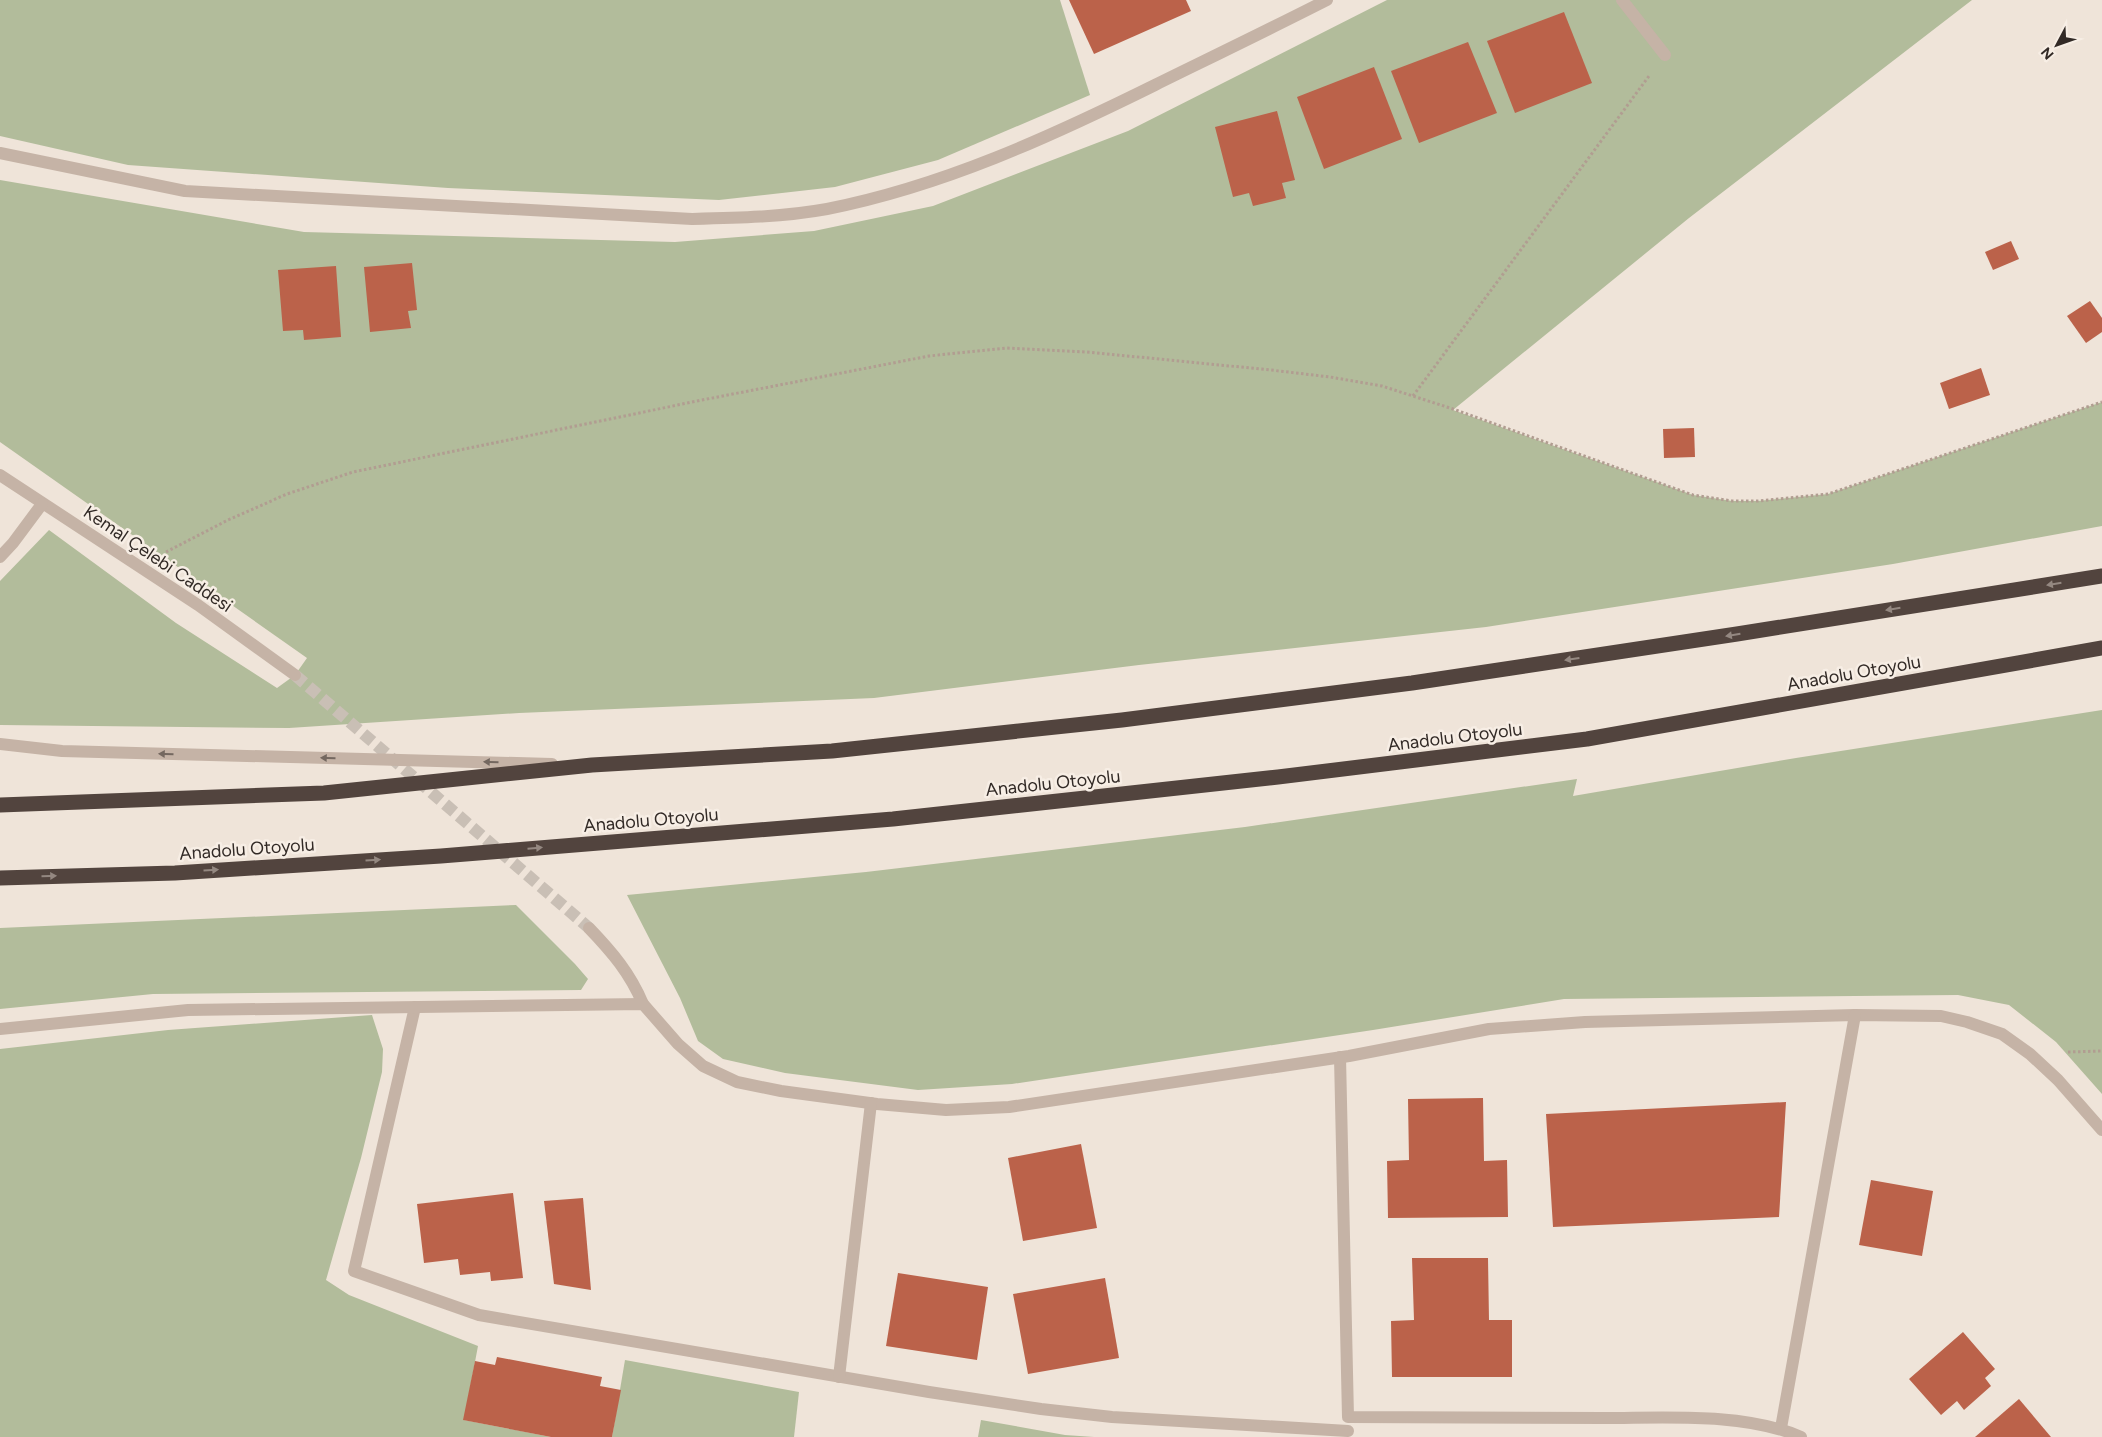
<svg xmlns="http://www.w3.org/2000/svg" width="2102" height="1437" font-family="Figtree,sans-serif">
	<style>
		.green { fill: #b2bc9b }
		.building { fill: #bb624a }
		.lines { fill: none; stroke-linecap: round; stroke-linejoin: round }
		.minor-tunnel { stroke: #c9bfb5; stroke-width: 12; stroke-dasharray: 12 6; stroke-linecap: butt }
		.path { stroke: #b19d91; stroke-width: 3; stroke-dasharray: 2.5 2.5; stroke-linecap: butt }
		.minor { stroke: #c5b3a6; stroke-width: 12 }
		.highway { stroke: #52443e; stroke-width: 15 }
		.oneway { fill: #948881 }
		.oneway2 { fill: #746860 }
		.labels { text-anchor: middle; dominant-baseline: central; stroke-width: 5; stroke-linejoin: round; paint-order: stroke }
		.street-label { font-size: 18px; fill: #322a26; stroke: #f7eee5 }
	</style>
	<rect width="100%" height="100%" fill="#efe4d9"/>
	<g class="green">
		<path d="M0,0H1060L1090,95L938,160L835,187L719,200L448,188L128,165L0,136Z"/>
		<path d="M1387,0H1972L1689,218L1453,410L1693,495L1732,501H1758L1828,494L2102,402V526L1893,564L1486,627L1139,665L874,698L519,713L289,728L0,725V581L49,530L176,623L277,688L295,675L307,658L0,442V180L304,232L675,242L814,231L933,206L1128,131Z"/>
		<path d="M2102,710V1094L2056,1042L2009,1005L1958,995L1564,999L1373,1030L1012,1084L918,1090L785,1073L723,1059L698,1041L680,998L627,895L866,872L1245,827L1577,779L1573,796L1796,758Z"/>
		<path d="M516,905L575,964L588,979L581,990L153,994L0,1009V928Z"/>
		<path d="M372,1015L383,1049L382,1072L361,1158L326,1280L349,1295L478,1346L464,1420L551,1437H0V1049L168,1030Z"/>
		<path d="M625,1360L799,1392L794,1437H612Z"/>
		<path d="M981,1420L1065,1435L1094,1437H978Z"/>
	</g>
	<g class="building">
		<path d="M1069,0H1186L1191,11L1094,54Z"/>
		<path d="M1564,12L1592,83L1515,113L1487,41Z"/>
		<path d="M1468,42L1497,113L1419,143L1391,71Z"/>
		<path d="M1374,67L1402,139L1324,169L1297,97Z"/>
		<path d="M1277,111L1295,180L1282,183L1286,198L1253,206L1249,193L1233,197L1215,127Z"/>
		<path d="M2011,241L2019,259L1993,270L1985,252Z"/>
		<path d="M412,263L417,310L408,311L411,328L370,332L364,267Z"/>
		<path d="M336,266L341,337L304,340L303,330L283,331L278,270Z"/>
		<path d="M2090,301L2102,318V332L2086,343L2067,316Z"/>
		<path d="M1981,368L1990,395L1949,409L1940,383Z"/>
		<path d="M1694,428L1695,457L1664,458L1663,429Z"/>
		<path d="M1483,1098L1484,1161L1507,1160L1508,1217L1388,1218L1387,1161L1409,1160L1408,1099Z"/>
		<path d="M1786,1102L1779,1217L1553,1227L1546,1114Z"/>
		<path d="M1081,1144L1097,1228L1023,1241L1008,1158Z"/>
		<path d="M1871,1180L1933,1191L1922,1256L1859,1245Z"/>
		<path d="M513,1193L523,1278L491,1281L490,1272L460,1275L458,1259L424,1263L417,1204Z"/>
		<path d="M583,1198L591,1290L554,1284L544,1201Z"/>
		<path d="M1412,1258H1488L1489,1320H1512V1377H1392L1391,1321L1414,1320Z"/>
		<path d="M898,1273L988,1287L977,1360L886,1346Z"/>
		<path d="M1105,1278L1119,1358L1028,1374L1013,1294Z"/>
		<path d="M1963,1332L1995,1369L1985,1378L1991,1386L1964,1410L1957,1401L1941,1415L1909,1379Z"/>
		<path d="M497,1357L602,1377L600,1386L621,1390L612,1437H551L463,1420L475,1361L495,1365Z"/>
		<path d="M2019,1399L2051,1437H1975Z"/>
	</g>
	<g class="lines">
		<path class="minor-tunnel" d="M295,675L589,928"/>
		<g class="path">
			<path d="M1413,396L1649,76"/>
			<path d="M166,552L228,520L287,494L353,472L702,400L929,356L1007,348L1087,352L1271,370L1330,377L1382,386L1453,409L1693,495L1732,501H1758L1828,494L2102,402"/>
			<path d="M2068,1052L2102,1051"/>
		</g>
		<g class="minor">
			<path d="M1622,0L1665,55"/>
			<path d="M0,153L185,191L692,219C737,218 783,217 827,209C943,186 1050,137 1155,85C1212,57 1270,29 1327,0"/>
			<path d="M0,475L198,605L295,675"/>
			<path d="M0,557L13,543L42,504"/>
			<path d="M0,744L62,751L552,764"/>
			<path d="M589,928C612,952 630,973 643,1004"/>
			<path d="M415,1007L354,1271L479,1315L929,1392L1041,1409L1112,1417L1348,1431"/>
			<path d="M0,1029L188,1010L643,1004L678,1044L703,1066L737,1082L781,1091L877,1104L946,1110L1009,1107L1349,1056L1489,1029L1585,1022L1855,1015L1941,1016L1967,1022L2002,1034L2030,1054L2058,1080L2102,1130"/>
			<path d="M1340,1057L1348,1417C1433,1418 1518,1418 1603,1418C1665,1418 1744,1412 1801,1437"/>
			<path d="M839,1377L871,1103"/>
			<path d="M1781,1428L1855,1015"/>
		</g>
		<g class="highway">
			<path d="M0,805L324,793L592,765L832,751L1122,720L1412,683L1737,634L2102,576"/>
			<path d="M0,878L175,873L441,856L893,819L1278,777L1587,739L2102,648"/>
		</g>
	</g>
	<defs><path id="oneway-solid" d="M-6-.8H1V-3.2L6.5 0L1 3.2V.8H-6Z" transform="scale(1.25)"/></defs>
	<g class="oneway">
		<use href="#oneway-solid" transform="translate(2054 584) rotate(171)"/>
		<use href="#oneway-solid" transform="translate(1893 609) rotate(171)"/>
		<use href="#oneway-solid" transform="translate(1733 635) rotate(171)"/>
		<use href="#oneway-solid" transform="translate(1572 659) rotate(172)"/>
		<use href="#oneway-solid" transform="translate(535 848) rotate(-5)"/>
		<use href="#oneway-solid" transform="translate(373 860) rotate(-4)"/>
		<use href="#oneway-solid" transform="translate(211 870) rotate(-4)"/>
		<use href="#oneway-solid" transform="translate(49 876) rotate(-2)"/>
	</g>
	<g class="oneway2">
		<use href="#oneway-solid" transform="translate(166 754) rotate(-178)"/>
		<use href="#oneway-solid" transform="translate(328 758) rotate(-178)"/>
		<use href="#oneway-solid" transform="translate(491 762) rotate(-178)"/>
	</g>
	<g class="labels">
		<g class="street-label">
			<text transform="translate(158 559) rotate(34)">Kemal Çelebi Caddesi</text>
			<text transform="translate(1854 673) rotate(-10)">Anadolu Otoyolu</text>
			<text transform="translate(1455 737) rotate(-7)">Anadolu Otoyolu</text>
			<text transform="translate(1053 783) rotate(-6)">Anadolu Otoyolu</text>
			<text transform="translate(651 820) rotate(-5)">Anadolu Otoyolu</text>
			<text transform="translate(247 849) rotate(-4)">Anadolu Otoyolu</text>
		</g>
	</g>
	<g transform="translate(2057 45) rotate(229)" stroke="#f7eee5" stroke-width="4" paint-order="stroke">
	<path d="M0-4L9 19L0 12L-9 19Z" fill="#322a26"/>
	<text y="-8" font-size="14" font-weight="bold" text-anchor="middle" fill="#322a26">N</text>
	</g>
</svg>
